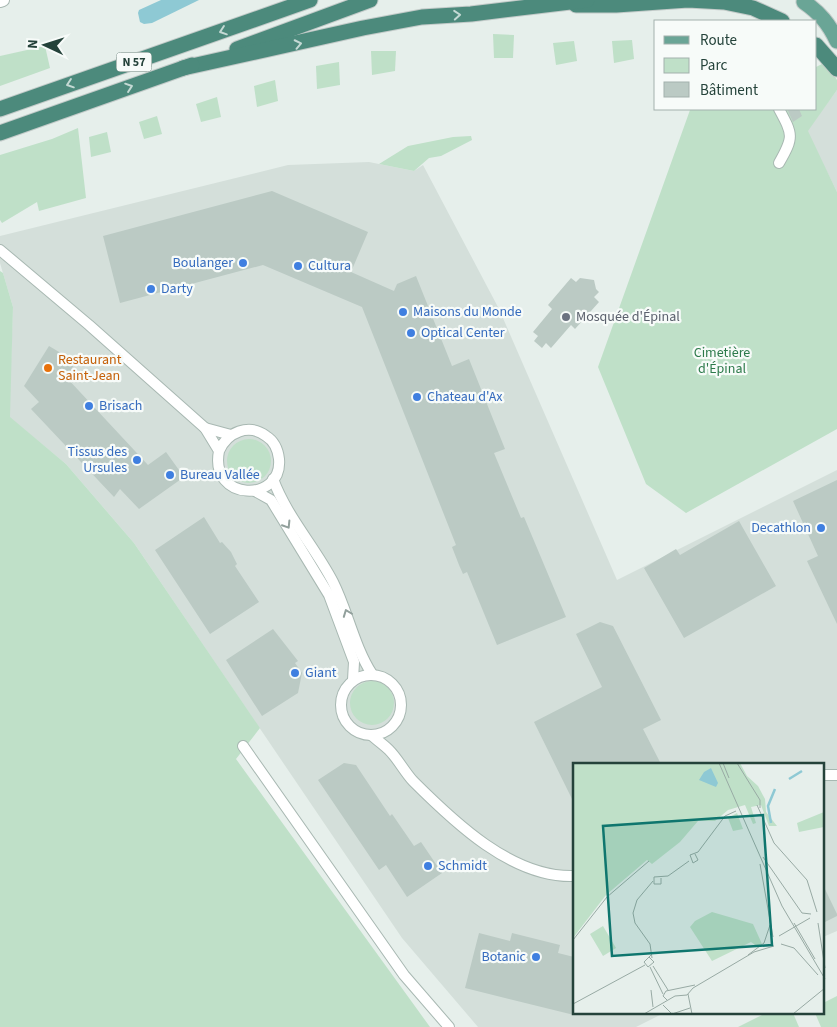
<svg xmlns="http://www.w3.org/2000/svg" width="837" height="1027" font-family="'Source Sans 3',sans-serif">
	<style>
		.built { fill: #d4dfda }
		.green { fill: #bfe0c8 }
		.water { fill: #8ec9d4 }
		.building { fill: #bbcac4 }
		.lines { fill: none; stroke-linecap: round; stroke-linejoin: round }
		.minor-casing { stroke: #a8b8b2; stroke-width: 12 }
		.tertiary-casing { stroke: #a8b8b2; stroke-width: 14 }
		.primary-casing { stroke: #c2cac8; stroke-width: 17 }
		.trunk-casing { stroke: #c2cac8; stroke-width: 17 }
		.minor { stroke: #fff; stroke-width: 10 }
		.tertiary { stroke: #fff; stroke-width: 12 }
		.primary { stroke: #6aa596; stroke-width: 15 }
		.trunk { stroke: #4c8a7c; stroke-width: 15 }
		.oneway { stroke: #c4d9d4 }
		.oneway2 { stroke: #92a09c }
		.shop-dot { fill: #3f7fe0; stroke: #f7fbf9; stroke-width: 2 }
		.worship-dot { fill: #6b7280; stroke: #f7fbf9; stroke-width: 2 }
		.food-dot { fill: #e8710a; stroke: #f7fbf9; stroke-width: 2 }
		.labels { text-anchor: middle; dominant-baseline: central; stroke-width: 4.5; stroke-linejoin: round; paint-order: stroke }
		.shield { fill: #f7fbf9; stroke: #637a73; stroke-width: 1 }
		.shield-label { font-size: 12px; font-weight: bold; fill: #24423a }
		.shop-label { font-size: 14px; fill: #366cbe; stroke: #f7fbf9; text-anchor: start }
		.worship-label { font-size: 14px; fill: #5b616d; stroke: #f7fbf9; text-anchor: start }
		.park-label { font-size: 14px; fill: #2d7a4b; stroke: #f7fbf9 }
		.food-label { font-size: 14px; fill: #c56008; stroke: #f7fbf9; text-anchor: start }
		.inset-river { fill: none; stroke: #8ec9d4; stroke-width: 2.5 }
		.inset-road { fill: none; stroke: #98aaa4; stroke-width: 1 }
		.view { fill: #0f766e; fill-opacity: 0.15; stroke: #0f766e; stroke-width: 2.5 }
		.inset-edge { fill: none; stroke: #24423a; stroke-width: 2.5 }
	</style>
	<rect width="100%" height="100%" fill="#e6efeb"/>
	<g class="built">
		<path d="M837,90V192L807,131Z"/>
		<path d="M369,162L414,171L423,165L499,309L617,580L837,470V931L823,937V764H574V1013H664L636,1027H478L402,938L134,543L66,464L9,417L13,307L0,263V236L288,165Z"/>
	</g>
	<g class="green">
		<path d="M493,34L514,35L513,58H494Z"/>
		<path d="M632,40L634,59L614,63L612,41Z"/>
		<path d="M574,41L577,61L556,65L553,43Z"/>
		<path d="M45,46L50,68L0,86V56Z"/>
		<path d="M371,51H396L395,71L372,75Z"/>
		<path d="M339,62L340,85L317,89L316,66Z"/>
		<path d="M826,62L837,80V90L808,131L837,192V429L686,513L646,484L598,367L690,110L697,109H816V67Z"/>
		<path d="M275,80L278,101L257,107L254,86Z"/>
		<path d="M217,97L221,117L201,122L196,104Z"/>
		<path d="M157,116L162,134L144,139L139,122Z"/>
		<path d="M78,128L86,198L39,211L37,202L2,223L0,220V155L52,139Z"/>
		<path d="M107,132L111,152L91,157L89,137Z"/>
		<path d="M471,136L472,140L441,156L429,158L414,171L379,164L408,146L453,137Z"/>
		<path d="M0,271L3,273L13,307L10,417L66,464L134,543L260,728L236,759L430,1027H0Z"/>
		<circle cx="249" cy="461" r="22"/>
		<circle cx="372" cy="703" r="22"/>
		<path d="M837,996V1027H821L815,1013H823V1003Z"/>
		<path d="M766,1013H793L799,1027H738Z"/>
	</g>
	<path class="water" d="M161,0H199L152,23L144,24L140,22L138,13L139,10Z"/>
	<g class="building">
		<path d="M787,109H799L802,116L793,122Z"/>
		<path d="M272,191L368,232L351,272L394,291L397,284L416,276L452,366L469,359L505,449L494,453L521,518L524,517L566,617L497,645L467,572L463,574L459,565L452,547L456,545L362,307L263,265L120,303L103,236Z"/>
		<path d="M571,278L576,282L580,278L594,280L596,289L599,292L594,297L599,302L575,329L571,325L551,348L546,343L542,348L534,341L538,336L533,332L552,309L548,305Z"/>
		<path d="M49,346L76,362L66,377L148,465L166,452L184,477L139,509L120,489L114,497L31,409L39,402L24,386Z"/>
		<path d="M837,480V624L807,561L818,556L793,501Z"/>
		<path d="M204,517L220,543L222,542L231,552L237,564L235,566L259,602L210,634L155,550Z"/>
		<path d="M739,521L776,586L684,638L644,568L676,549L680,555Z"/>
		<path d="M600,622L613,626L661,720L643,729L661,764H574V803L534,722L602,687L576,634Z"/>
		<path d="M273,629L298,661L295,663L302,673L298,693L262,716L226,660Z"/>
		<path d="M344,763L356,765L390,816L392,814L414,846L421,842L442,873L407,897L386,865L379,870L318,780Z"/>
		<path d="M823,885L837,914V916L823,923Z"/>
		<path d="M479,933L510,941L512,933L560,945L558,953L574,957V1015L465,988Z"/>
	</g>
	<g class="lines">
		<g class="minor-casing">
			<g id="minor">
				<path d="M779,109C793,135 794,137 779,163"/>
				<path d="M0,250L89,325L205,428L219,451C209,502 283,503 279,459C278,450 274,441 266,436C249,423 227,432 219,451"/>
				<path d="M205,428L231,435"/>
				<path d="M273,479C287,517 315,547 333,582C348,612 354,646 372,674"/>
				<path d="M255,491L271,500L329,595L354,662L353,680"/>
				<circle cx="371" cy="705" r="30"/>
				<path d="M371,735C377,740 384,745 389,750C398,759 404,771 413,781C454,822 512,878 574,876"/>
				<path d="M243,746L404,975L449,1027"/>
				<path d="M823,775H837"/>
			</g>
		</g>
		<g class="tertiary-casing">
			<path id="tertiary" d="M0,1L3,0"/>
		</g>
		<g class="primary-casing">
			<path id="primary" d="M804,2C820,13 829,24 837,41"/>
		</g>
		<g class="trunk-casing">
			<g id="trunk">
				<path d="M576,5H616L688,0L724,2L753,8L782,21"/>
				<path d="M816,45L837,69"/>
				<path d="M237,49L370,0"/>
				<path d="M183,68L363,28L422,17L471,14L587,0"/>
				<path d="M0,109L310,0"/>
				<path d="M0,133L192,65"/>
			</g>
		</g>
		<use href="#minor" class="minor"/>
		<use href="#tertiary" class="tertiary"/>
		<use href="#primary" class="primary"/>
		<use href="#trunk" class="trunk"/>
	</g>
	<defs><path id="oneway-chevron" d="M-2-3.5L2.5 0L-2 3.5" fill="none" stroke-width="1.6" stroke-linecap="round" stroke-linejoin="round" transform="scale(1.25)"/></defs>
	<g class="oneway">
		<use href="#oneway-chevron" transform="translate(457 15) rotate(-4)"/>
		<use href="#oneway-chevron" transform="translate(223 31) rotate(161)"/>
		<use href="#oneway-chevron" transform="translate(298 44) rotate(-12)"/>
		<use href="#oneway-chevron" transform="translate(70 84) rotate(161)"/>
		<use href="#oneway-chevron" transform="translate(129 87) rotate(-19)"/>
	</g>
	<g class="oneway2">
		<use href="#oneway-chevron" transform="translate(287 525) rotate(58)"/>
		<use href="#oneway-chevron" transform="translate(347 613) rotate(-111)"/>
	</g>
	<g class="shop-dot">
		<circle cx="243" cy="263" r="5"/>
		<circle cx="298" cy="266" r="5"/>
		<circle cx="151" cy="289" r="5"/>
		<circle cx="403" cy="312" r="5"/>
		<circle cx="411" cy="333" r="5"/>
		<circle cx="417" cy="397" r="5"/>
		<circle cx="89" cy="406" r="5"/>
		<circle cx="137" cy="460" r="5"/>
		<circle cx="170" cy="475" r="5"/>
		<circle cx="821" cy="528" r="5"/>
		<circle cx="295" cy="673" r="5"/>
		<circle cx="428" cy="866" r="5"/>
		<circle cx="536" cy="957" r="5"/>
	</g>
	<circle class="worship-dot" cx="566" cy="317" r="5"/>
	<circle class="food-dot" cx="48" cy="368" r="5"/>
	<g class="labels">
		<rect class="shield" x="116.5" y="52.5" width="35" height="19" rx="4"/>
		<g class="shield-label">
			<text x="134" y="62">N 57</text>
		</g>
		<g class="shop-label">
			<text x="233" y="263" text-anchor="end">Boulanger</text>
			<text x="308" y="266">Cultura</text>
			<text x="161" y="289">Darty</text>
			<text x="413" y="312">Maisons du Monde</text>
			<text x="421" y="333">Optical Center</text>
			<text x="427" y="397">Chateau d'Ax</text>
			<text x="99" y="406">Brisach</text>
			<text x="127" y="452" text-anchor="end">Tissus des<tspan x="127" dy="16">Ursules</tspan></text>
			<text x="180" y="475">Bureau Vallée</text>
			<text x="811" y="528" text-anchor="end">Decathlon</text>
			<text x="305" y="673">Giant</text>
			<text x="438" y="866">Schmidt</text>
			<text x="526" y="957" text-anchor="end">Botanic</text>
		</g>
		<g class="worship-label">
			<text x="576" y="317">Mosquée d'Épinal</text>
		</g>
		<g class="park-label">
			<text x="722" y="353">Cimetière<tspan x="722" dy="16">d'Épinal</tspan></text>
		</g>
		<g class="food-label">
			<text x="58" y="360">Restaurant<tspan x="58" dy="16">Saint-Jean</tspan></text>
		</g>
	</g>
	<g transform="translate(573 763)">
		<rect width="251" height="251" fill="#e6efeb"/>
		<path d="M0,0H167L174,13L185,23L192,36L193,49L204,63H196L188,42L178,44L183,60L180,61L172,42L155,47L142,58H125L107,79L79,101L74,97L33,132L0,175ZM251,49V64L226,69L224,60ZM164,50L170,66L160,68L155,55ZM139,149L180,161L189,181L185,184L178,179L139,198L117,164L122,158ZM30,163L43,185L30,193L17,171Z" fill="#bfe0c8"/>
		<path d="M138,5L145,20L143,24L126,17L131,9Z" fill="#8ec9d4"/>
		<path class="inset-river" d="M216,16L229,8M198,60L195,43L202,26"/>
		<path class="inset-road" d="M146,0L209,143L252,216M150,0L156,15M164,0L187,37V45M184,42L201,80L234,117L244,149M122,91L125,97L120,100L117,92L125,89L152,53L163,48M190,94L229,150L238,151M187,101L200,174M88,115V121H81V114L95,113L116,98M221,160L242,196M245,160L252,205M206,173L237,155M0,177L34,134L76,98M208,181L221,185L245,212M175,192L191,180L197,162M76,194L81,199L75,204L71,199L78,192M79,195L77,181L62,160L60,150L64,137L80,118M80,203L95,227M77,204L90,231M78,227L80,244M115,231L119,251M94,237L90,233L93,228L122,222M0,241L72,202M90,242L99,251L117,245M71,251L102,233L114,232L120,225L181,189L201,183M220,251L252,225"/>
		<path class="view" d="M190,52L199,182L39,193L30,63Z"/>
		<rect width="251" height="251" class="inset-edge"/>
	</g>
	<rect x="654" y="20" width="162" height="90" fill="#f7fbf9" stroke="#a3b1ad"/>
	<rect x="664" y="36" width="25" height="8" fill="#6aa596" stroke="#a3b1ad"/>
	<text x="700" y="45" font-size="15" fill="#24423a">Route</text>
	<rect x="664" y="58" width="25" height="15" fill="#bfe0c8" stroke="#a3b1ad"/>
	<text x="700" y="70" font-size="15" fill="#24423a">Parc</text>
	<rect x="664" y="82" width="25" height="15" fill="#bbcac4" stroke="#a3b1ad"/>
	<text x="700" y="95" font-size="15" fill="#24423a">Bâtiment</text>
	<g transform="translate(45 45) rotate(274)" stroke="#f7fbf9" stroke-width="4" paint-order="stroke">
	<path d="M0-4L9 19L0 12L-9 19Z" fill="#24423a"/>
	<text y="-8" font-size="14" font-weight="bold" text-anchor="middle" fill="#24423a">N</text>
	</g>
</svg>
